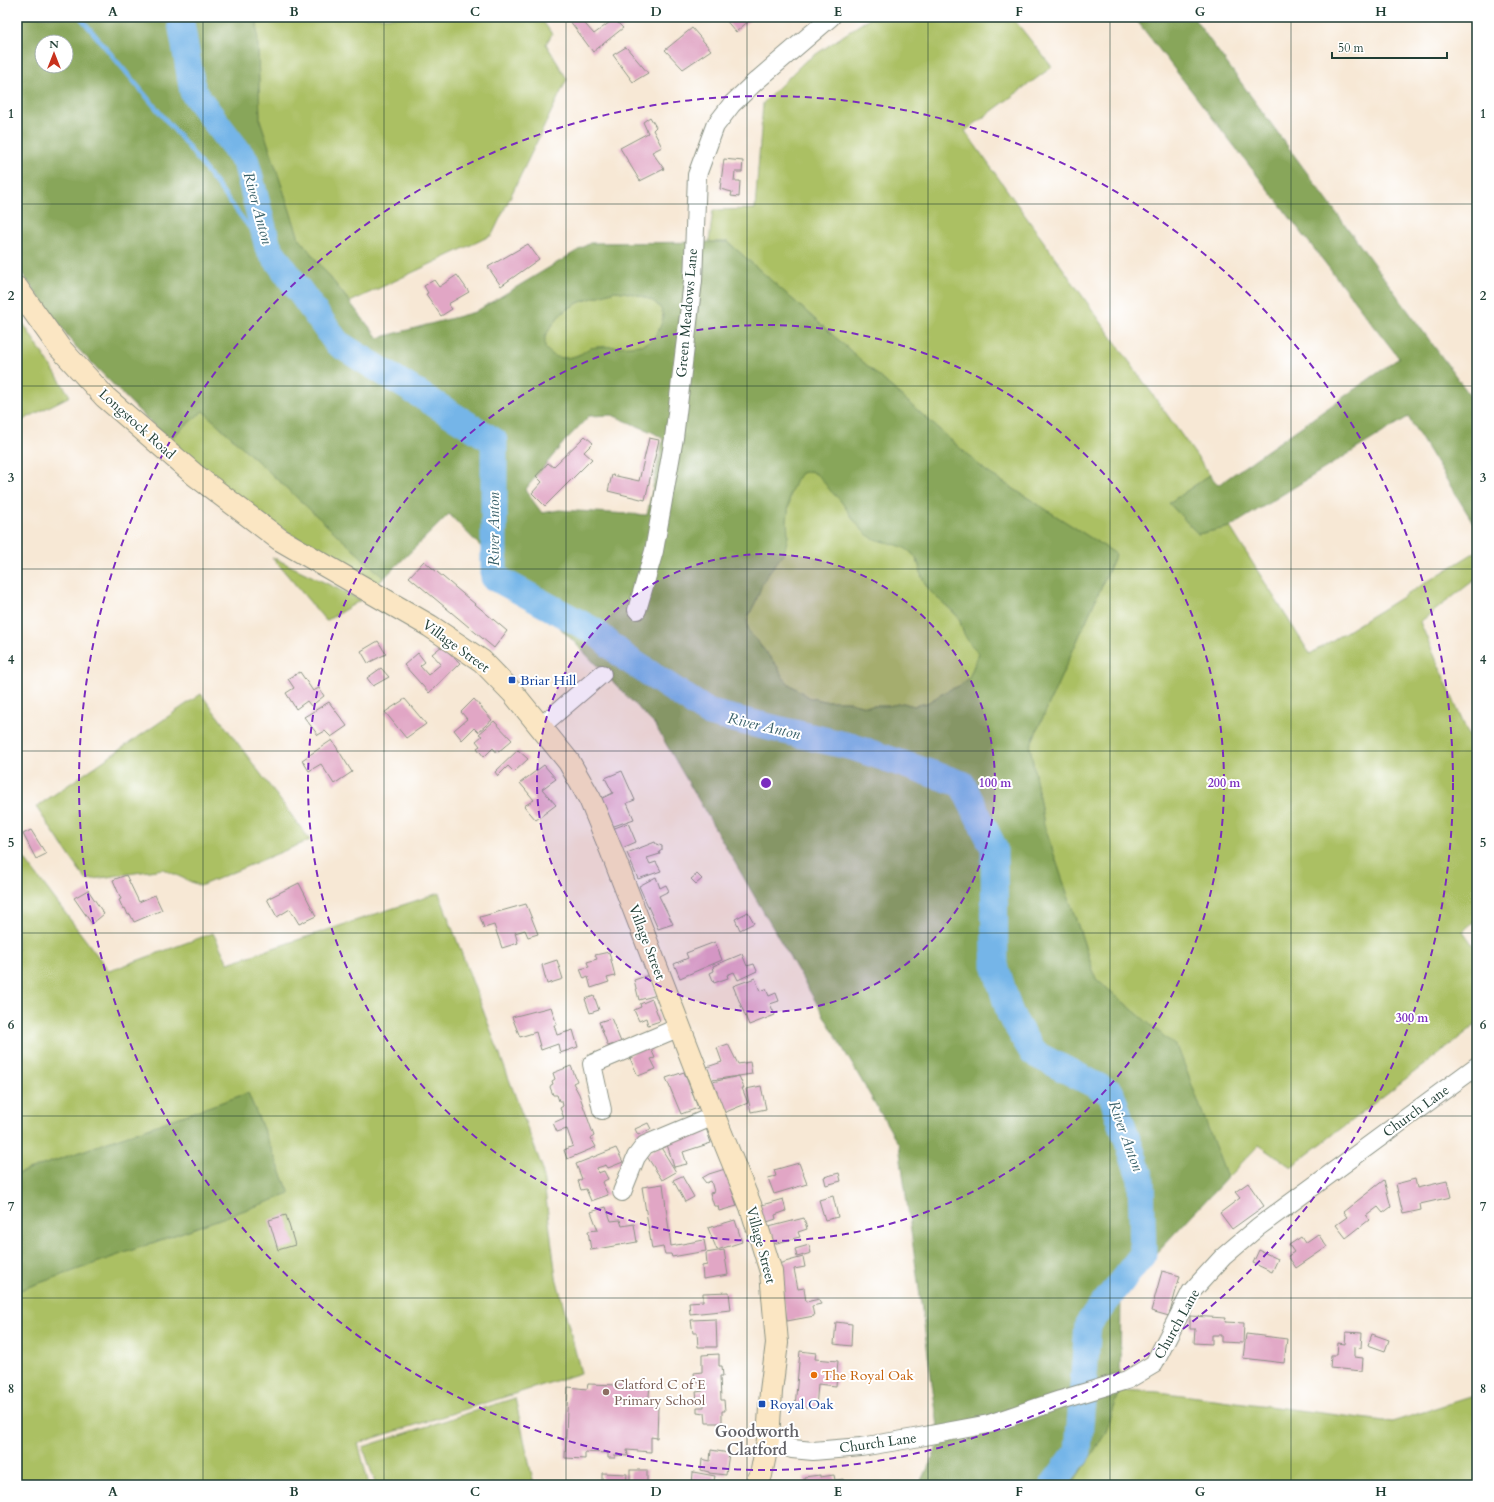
<svg xmlns="http://www.w3.org/2000/svg" width="1494" height="1502" font-family="Cardo,serif">
	<style>
		.green { fill: #abc064; stroke: #657e4c }
		.forest { fill: #88a65a; stroke: #547247; fill-rule: evenodd }
		.lines { fill: none; stroke-linecap: round; stroke-linejoin: round }
		.stream { stroke: #74b5e8; stroke-width: 4.5 }
		.river { stroke: #74b5e8; stroke-width: 27 }
		.building { fill: #e1a6c5 }
		.street-casing { stroke: #8b9284; stroke-width: 20 }
		.secondary-casing { stroke: #8b9284; stroke-width: 24 }
		.street { stroke: #fff; stroke-width: 18 }
		.secondary { stroke: #fbe6c3; stroke-width: 22 }
		.grid { fill: none; stroke: #1f3d34; stroke-width: 1; stroke-opacity: 0.55 }
		.ring { fill: none; stroke: #7b2cbf; stroke-width: 2; stroke-dasharray: 7 5 }
		.transit-dot { fill: #1a4fb4; stroke: #fff; stroke-width: 1.5 }
		.food-dot { fill: #e8710a; stroke: #fff; stroke-width: 1.5 }
		.education-dot { fill: #8d6e63; stroke: #fff; stroke-width: 1.5 }
		.labels { text-anchor: middle; dominant-baseline: central; stroke-width: 4; stroke-linejoin: round; paint-order: stroke }
		.street-label { font-size: 14px; fill: #1f3d34; stroke: #fff }
		.transit-label { font-size: 14px; fill: #164399; stroke: #fff; text-anchor: start }
		.food-label { font-size: 14px; fill: #c56008; stroke: #fff; text-anchor: start }
		.education-label { font-size: 14px; fill: #785e54; stroke: #fff; text-anchor: start }
		.water-label { font-size: 15px; font-style: italic; fill: #39616a; stroke: #fff }
		.quarter-label { font-size: 16px; font-weight: bold; fill: #636267; stroke: #fff }
		.centre { fill: #7b2cbf; stroke: #fff; stroke-width: 2 }
		.ring-label { font-size: 12px; text-anchor: middle; font-weight: bold; fill: #7b2cbf; stroke: #fff; stroke-width: 4; stroke-linejoin: round; paint-order: stroke }
		.neatline { fill: none; stroke: #1f3d34; stroke-width: 1.5 }
		.grid-label { font-size: 13px; text-anchor: middle; font-weight: bold; fill: #1f3d34 }
	</style>
	<rect width="100%" height="100%" fill="#fff"/>
	<filter id="ink" filterUnits="userSpaceOnUse"><feTurbulence type="fractalNoise" baseFrequency=".025" numOctaves="2"/><feDisplacementMap in="SourceGraphic" scale="8" xChannelSelector="R" yChannelSelector="G"/><feConvolveMatrix kernelMatrix="1 2 1 2 8 2 1 2 1" color-interpolation-filters="sRGB"/></filter>
	<filter id="wash" filterUnits="userSpaceOnUse"><feTurbulence type="fractalNoise" baseFrequency=".012" numOctaves="4" result="noise"/><feDisplacementMap in="SourceGraphic" scale="16" xChannelSelector="R" yChannelSelector="G"/><feGaussianBlur stdDeviation="0.9" result="paint"/><feColorMatrix in="noise" values="0 0 0 0 0 0 0 0 0 0 0 0 0 0 0 0 0 1.4 0 .05"/><feComposite in="paint" operator="in"/></filter>
	<g filter="url(#wash)">
		<rect width="100%" height="100%" fill="#f7e8d5"/>
		<g class="green">
			<path d="M257,17H540L552,34L546,44L567,79L492,235L350,302L299,239L260,120Z"/>
			<path d="M871,17H1012L1052,67L965,131L1210,475L1169,503L1198,534L1230,527L1310,654L1477,551V578L1420,622L1477,755V919L1463,931L1477,951V1024L1291,1167L1259,1145L1227,1178L1177,1048L1096,979L1044,825L1030,746L1116,554L987,472L728,242H709L713,210L755,209L763,103L803,63Z"/>
			<path d="M615,291C634,293 674,300 660,327C658,332 654,339 649,342C638,349 605,345 591,348C586,349 583,354 578,355C574,357 567,358 563,358C555,358 550,353 544,348L545,336L558,317L567,309L580,302Z"/>
			<path d="M17,314L70,396L17,423Z"/>
			<path d="M203,411L384,578L377,584L355,576L219,487L168,440Z"/>
			<path d="M810,471L818,475L825,481L829,489L840,500L865,533L886,542L896,544L906,548L915,557L919,566L921,575L926,586L959,618L963,632L971,644L979,653L969,678L959,686L947,691L927,703L914,706L903,703L888,706H865L846,701H824L810,698L789,684L782,676L777,666L748,630L747,619L756,601L762,584L769,572L784,553L788,536L787,521L790,494L796,480L801,473Z"/>
			<path d="M272,557L361,600L326,621Z"/>
			<path d="M201,694L310,840L200,886L163,869L86,880L36,807Z"/>
			<path d="M17,849L109,971L213,933L228,963L439,893L542,1167L556,1277L581,1373L358,1443L369,1485H17V1291L290,1194L248,1093L17,1174Z"/>
			<path d="M1120,1390L1159,1392L1392,1422L1477,1395V1485H1072L1105,1434Z"/>
			<path d="M515,1398L534,1485H376L363,1447Z"/>
		</g>
		<g class="forest">
			<path d="M17,17H257L260,120L299,238L378,338L475,312L590,243L728,242L987,472L1116,554L1030,746L1044,825L1096,979L1178,1048L1227,1178L1121,1290L1120,1390L1105,1434L1072,1485H920L940,1441L899,1145L655,725L449,514L384,578L203,411L168,440L76,347L25,278L17,264ZM42,42H66V66H42ZM615,291C634,293 674,300 660,327C658,332 654,339 649,342C638,349 605,345 591,348C586,349 583,354 578,355C574,357 567,358 563,358C555,358 550,353 545,348V336L558,317L567,309L580,302ZM612,415L654,433L663,439L647,515L559,510L542,513L525,490L564,442L589,416ZM810,471C821,476 822,480 829,489C832,493 837,497 840,500C848,511 855,523 864,532C877,546 902,539 915,557C921,565 920,576 926,585C933,598 949,605 958,617C961,621 961,627 963,631C966,640 973,647 979,653L969,678L959,686L947,691L927,703L914,706L903,703L888,706H865L846,701H824L810,698L789,684L782,676L777,666L748,630L747,619L756,601L762,584L769,572L784,553L788,536L787,521L790,494L796,480L801,473Z"/>
			<path d="M1134,17H1193L1477,405V529L1408,417L1230,527L1198,534L1169,503L1210,475L1218,485L1399,358Z"/>
			<path d="M248,1093L290,1194L17,1291V1174Z"/>
		</g>
		<g class="lines">
			<path class="stream" d="M80,17L186,144L337,343"/>
			<path class="river" d="M180,17L193,92L246,162L268,247L337,343L494,441V577L594,631L626,658L709,713L853,747L962,784L994,848L995,965L1010,1014L1033,1053L1111,1093L1141,1179L1143,1254L1088,1324L1078,1451L1053,1485"/>
		</g>
		<g id="blocks">
			<g class="building">
				<path d="M567,17H579L594,34L614,19L623,28L593,52Z"/>
				<path d="M723,17H753L736,32Z"/>
				<path d="M692,28L711,50L683,69L665,50Z"/>
				<path d="M626,47L648,73L633,82L613,55Z"/>
				<path d="M650,117L656,127L653,130L662,147L652,152L664,169L640,181L620,148L648,133L643,122Z"/>
				<path d="M724,159L743,161L742,172H735L734,181H740L739,197L731,196L732,192L720,189Z"/>
				<path d="M528,244L539,259L501,286L488,267Z"/>
				<path d="M457,275L469,292L448,304L452,309L441,316L426,294L428,293L424,286L434,280L439,287Z"/>
				<path d="M585,436L593,443L584,452L592,459L545,506L532,493L542,482L536,476L548,463L553,467Z"/>
				<path d="M649,438L659,440L645,500L608,491L612,475L639,481Z"/>
				<path d="M424,561L507,631L494,648L409,577Z"/>
				<path d="M378,641L386,654L368,663L361,651Z"/>
				<path d="M442,646L460,663L429,693L404,665L418,653L425,662L420,666L428,675L441,664L432,654Z"/>
				<path d="M381,668L389,677L373,686L367,678Z"/>
				<path d="M300,672L313,691L319,688L324,696L311,706L307,701L296,709L286,693L294,688L288,679Z"/>
				<path d="M405,699L426,724L406,738L385,712Z"/>
				<path d="M474,699L492,720L478,732L474,728L462,740L454,730L467,719L461,712Z"/>
				<path d="M329,702L347,726L331,737L325,731L318,735L304,717Z"/>
				<path d="M494,721L512,740L497,753L493,748L484,757L477,748L480,746L476,741L482,736L479,734Z"/>
				<path d="M332,740L352,772L334,784L321,764L309,771L302,760Z"/>
				<path d="M518,750L528,759L514,772L508,766L498,776L495,772Z"/>
				<path d="M544,765L556,779L542,789L556,805L536,820L524,806L534,800L520,783Z"/>
				<path d="M622,771L635,800L627,803L634,819L611,827L598,800L613,793L605,778Z"/>
				<path d="M628,823L636,842L620,849L612,829Z"/>
				<path d="M31,830L46,854L36,859L23,834Z"/>
				<path d="M655,842L656,844L662,846V850L659,852L660,854L647,858L650,864L656,862L661,871L638,879L627,853Z"/>
				<path d="M697,874L702,879L696,884L691,879Z"/>
				<path d="M126,875L139,902L155,895L162,910L134,922L130,914L128,915L125,908L123,909L119,900L121,899L113,880Z"/>
				<path d="M656,877L660,888L666,885L669,891L659,896L673,924L658,929L639,886Z"/>
				<path d="M299,883L316,916L299,924L290,909L277,917L267,899Z"/>
				<path d="M88,890L104,914L92,924L74,898Z"/>
				<path d="M526,904L538,934L528,937L525,930L515,933L518,943L502,948L494,925L484,928L480,917Z"/>
				<path d="M748,912L754,923L740,930L735,919Z"/>
				<path d="M715,942L722,960L680,978L674,964L688,958L686,953Z"/>
				<path d="M609,952L615,976L607,978L609,982L591,988L588,977L584,979L580,969L589,967L587,962L597,959L595,955Z"/>
				<path d="M742,954L747,966L754,964L757,971L738,980L734,972L727,975L728,978L714,983L710,973L714,971L713,966Z"/>
				<path d="M557,960L563,979L547,984L542,965Z"/>
				<path d="M649,975L657,995L639,1000L634,980Z"/>
				<path d="M755,978L760,991L766,989L769,996L776,993L779,1001L770,1004L775,1015L749,1025L733,986Z"/>
				<path d="M594,996L599,1010L590,1013L585,999Z"/>
				<path d="M652,999L660,1021L648,1025L646,1018L639,1021L634,1010L641,1007L640,1004Z"/>
				<path d="M551,1007L557,1025H554L557,1035L573,1030L578,1047L560,1053L558,1044L541,1050L536,1032L520,1037L512,1017Z"/>
				<path d="M611,1018L621,1042L608,1046L599,1022Z"/>
				<path d="M648,1042L655,1058L651,1059L656,1069L638,1076L629,1056Z"/>
				<path d="M728,1044L738,1064L750,1062L752,1074L712,1080L707,1067L722,1062L717,1048Z"/>
				<path d="M571,1066L577,1081L573,1083L579,1094L594,1136L591,1138L596,1147L567,1159L564,1150L573,1146L567,1129L557,1132L553,1123L564,1118L560,1108L563,1106L562,1101H559L557,1095H553L550,1087L551,1085L553,1084L552,1081L555,1079L553,1073Z"/>
				<path d="M684,1072L698,1108L681,1114L666,1078Z"/>
				<path d="M739,1076L744,1088H742L748,1103L721,1114L708,1083Z"/>
				<path d="M761,1086L766,1109L751,1112L746,1089Z"/>
				<path d="M648,1123L651,1129L638,1135L635,1129Z"/>
				<path d="M705,1125L711,1143L683,1152L687,1164L674,1167L665,1138Z"/>
				<path d="M660,1146L676,1172L662,1180L646,1155Z"/>
				<path d="M616,1148L623,1162L608,1168L606,1165L597,1168L598,1173L604,1171L608,1179L602,1182L608,1195L591,1201L586,1189L581,1190L578,1181L582,1179L576,1164Z"/>
				<path d="M799,1163L807,1184L774,1194L768,1178L776,1176L774,1170Z"/>
				<path d="M725,1169L737,1206L719,1211L718,1206H714L710,1193L714,1192L711,1181L706,1183L702,1178L709,1174Z"/>
				<path d="M839,1173L841,1181L826,1185L824,1177Z"/>
				<path d="M682,1176L694,1197L685,1202L673,1180Z"/>
				<path d="M1415,1179L1417,1188L1447,1181L1451,1197L1420,1204L1421,1210L1403,1214L1396,1184Z"/>
				<path d="M1384,1180L1391,1207L1383,1213L1378,1207L1366,1216L1369,1220L1346,1238L1336,1225L1347,1217L1343,1212Z"/>
				<path d="M1248,1183L1264,1206L1232,1229L1220,1213L1240,1198L1235,1192Z"/>
				<path d="M663,1184L671,1246L704,1240L706,1251L672,1257L671,1254H665L663,1247L652,1249L642,1187Z"/>
				<path d="M833,1196L838,1217L825,1220L819,1200Z"/>
				<path d="M783,1199L786,1211L775,1215L776,1219L761,1224L755,1207Z"/>
				<path d="M606,1207L611,1221L620,1220L622,1226L634,1224L637,1242L591,1250L588,1231L598,1230L591,1212Z"/>
				<path d="M286,1215L295,1245L278,1250L269,1220Z"/>
				<path d="M804,1218L807,1229L798,1232L800,1237L773,1244L769,1227Z"/>
				<path d="M735,1220L742,1242L717,1250L708,1228Z"/>
				<path d="M1318,1234L1327,1247L1296,1268L1288,1256L1294,1252L1289,1245L1301,1237L1305,1243Z"/>
				<path d="M809,1245L811,1253L797,1257L795,1249Z"/>
				<path d="M724,1250L728,1275L703,1279L702,1266L707,1265L706,1253Z"/>
				<path d="M1259,1250L1278,1259L1272,1272L1253,1263Z"/>
				<path d="M803,1257L805,1267L794,1269L798,1289L804,1288L806,1302L819,1299L821,1304L812,1306L814,1316L787,1321L778,1264Z"/>
				<path d="M1162,1271L1180,1276L1169,1316L1151,1311Z"/>
				<path d="M729,1292L731,1310L690,1314L689,1302L703,1301V1293Z"/>
				<path d="M1190,1316L1226,1318L1225,1322L1244,1323L1243,1343L1221,1342V1335H1212V1344L1194,1343L1195,1329H1190Z"/>
				<path d="M716,1319L717,1347H698L697,1333H693L691,1320Z"/>
				<path d="M836,1322L852,1324L851,1346L834,1344Z"/>
				<path d="M1346,1332L1362,1333L1361,1348L1354,1347V1357L1363,1358L1362,1371L1330,1368L1331,1355H1337L1338,1343L1345,1344Z"/>
				<path d="M1246,1334L1287,1339L1284,1363L1243,1358Z"/>
				<path d="M1372,1334L1389,1340L1385,1351L1368,1345Z"/>
				<path d="M800,1351L816,1353L815,1359L838,1361L836,1386L818,1384L816,1409L795,1407Z"/>
				<path d="M719,1354V1366H722L723,1376H720L721,1400H724L725,1411H722V1423H706L705,1413L697,1412V1407H704V1400H697L696,1392L703,1391L702,1382H695L694,1373L702,1372V1355Z"/>
				<path d="M588,1384L650,1386L648,1405L658,1406L657,1438L651,1437V1452L627,1450L628,1456L615,1455V1458H608V1453L585,1452V1459L565,1458L568,1387L587,1389Z"/>
				<path d="M711,1450L729,1453L726,1475L709,1473V1472L701,1470L702,1459L710,1461Z"/>
				<rect x="630" y="1470" width="17" height="15"/>
				<path d="M693,1472L715,1476L713,1485H692Z"/>
				<path d="M602,1473L627,1474L626,1485H602Z"/>
				<path d="M820,1475V1477L834,1475L835,1480L844,1479L845,1485H805L804,1477Z"/>
			</g>
		</g>
	</g>
	<g filter="url(#ink)">
		<use href="#blocks" fill-opacity="0" stroke="#8b9284" stroke-width="1"/>
		<g class="lines">
			<g class="street-casing">
				<g id="street">
					<path d="M637,610L654,551L674,438L693,281L697,175L715,126L732,104L754,83L831,17"/>
					<path d="M541,726L602,674"/>
					<path d="M602,1110L592,1064L680,1027"/>
					<path d="M622,1192L636,1157L645,1145L714,1116"/>
					<path d="M768,1440L792,1449L813,1451L861,1447L909,1439L989,1424L1060,1400L1127,1380L1154,1364L1191,1292L1223,1257L1258,1227L1477,1066"/>
				</g>
			</g>
			<g class="secondary-casing">
				<path id="secondary" d="M17,288L59,347L105,397L195,475L279,539L430,626L482,661L513,693L569,762L590,799L611,850L714,1116L751,1207L771,1272L777,1343L771,1391L768,1440L761,1475L756,1485"/>
			</g>
			<use href="#street" class="street"/>
			<use href="#secondary" class="secondary"/>
		</g>
	</g>
	<path class="grid" d="M203,17V1485M384,17V1485M566,17V1485M747,17V1485M928,17V1485M1110,17V1485M1291,17V1485M17,204H1477M17,386H1477M17,569H1477M17,751H1477M17,933H1477M17,1116H1477M17,1298H1477"/>
	<circle cx="766" cy="783" r="229" fill="#7b2cbf" fill-opacity=".12"/>
	<g class="ring">
		<circle cx="766" cy="783" r="229"/>
		<circle cx="766" cy="783" r="458"/>
		<circle cx="766" cy="783" r="687"/>
	</g>
	<g class="transit-dot">
		<rect x="508" y="676" width="8" height="8" rx="2"/>
		<rect x="758" y="1400" width="8" height="8" rx="2"/>
	</g>
	<circle class="food-dot" cx="814" cy="1375" r="4"/>
	<circle class="education-dot" cx="606" cy="1392" r="4"/>
	<g class="labels">
		<g class="street-label">
			<text transform="translate(687 313) rotate(-85)">Green Meadows Lane</text>
			<text transform="translate(137 424) rotate(42)">Longstock Road</text>
			<text transform="translate(456 646) rotate(36)">Village Street</text>
			<text transform="translate(647 942) rotate(69)">Village Street</text>
			<text transform="translate(1416 1111) rotate(-36)">Church Lane</text>
			<text transform="translate(761 1245) rotate(75)">Village Street</text>
			<text transform="translate(1177 1324) rotate(-61)">Church Lane</text>
			<text transform="translate(878 1443) rotate(-8)">Church Lane</text>
		</g>
		<g class="transit-label">
			<text x="520" y="680">Briar Hill</text>
			<text x="770" y="1404">Royal Oak</text>
		</g>
		<g class="food-label">
			<text x="822" y="1375">The Royal Oak</text>
		</g>
		<g class="education-label">
			<text x="614" y="1384">Clatford C of E<tspan x="614" dy="16">Primary School</tspan></text>
		</g>
		<g class="water-label">
			<text transform="translate(258 208) rotate(75)">River Anton</text>
			<text transform="translate(494 529) rotate(-90)">River Anton</text>
			<text transform="translate(764 726) rotate(13)">River Anton</text>
			<text transform="translate(1126 1136) rotate(70)">River Anton</text>
		</g>
		<g class="quarter-label">
			<text x="757" y="1432">Goodworth<tspan x="757" dy="18">Clatford</tspan></text>
		</g>
	</g>
	<circle cx="766" cy="783" r="6" class="centre"/>
	<g class="ring-label">
		<text x="995" y="787">100 m</text>
		<text x="1224" y="787">200 m</text>
		<text x="1412" y="1022">300 m</text>
	</g>
	<rect width="1494" height="1502" fill="none" stroke="#fff" stroke-width="44"/>
	<g transform="translate(54 54)"><circle r="19" fill="#ffffff" stroke="#a5b1ae"/>
	<path d="M0-3L7 15L0 10L-7 15Z" fill="#c8321e"/>
	<text y="-6" font-size="11" font-weight="bold" text-anchor="middle" fill="#1f3d34">N</text>
	</g>
	<path d="M1332 52v6h115v-6" fill="none" stroke="#1f3d34" stroke-width="2"/>
	<text x="1338" y="52" font-size="12" fill="#1f3d34" stroke="#ffffff" stroke-width="3" paint-order="stroke">50 m</text>
	<rect x="22" y="22" width="1450" height="1458" class="neatline"/>
	<g class="grid-label">
		<text x="113" y="16">A</text>
		<text x="294" y="16">B</text>
		<text x="475" y="16">C</text>
		<text x="656" y="16">D</text>
		<text x="838" y="16">E</text>
		<text x="1019" y="16">F</text>
		<text x="1200" y="16">G</text>
		<text x="1381" y="16">H</text>
		<text x="11" y="118">1</text>
		<text x="1483" y="118">1</text>
		<text x="11" y="300">2</text>
		<text x="1483" y="300">2</text>
		<text x="11" y="482">3</text>
		<text x="1483" y="482">3</text>
		<text x="11" y="664">4</text>
		<text x="1483" y="664">4</text>
		<text x="11" y="847">5</text>
		<text x="1483" y="847">5</text>
		<text x="11" y="1029">6</text>
		<text x="1483" y="1029">6</text>
		<text x="11" y="1211">7</text>
		<text x="1483" y="1211">7</text>
		<text x="11" y="1393">8</text>
		<text x="1483" y="1393">8</text>
		<text x="113" y="1496">A</text>
		<text x="294" y="1496">B</text>
		<text x="475" y="1496">C</text>
		<text x="656" y="1496">D</text>
		<text x="838" y="1496">E</text>
		<text x="1019" y="1496">F</text>
		<text x="1200" y="1496">G</text>
		<text x="1381" y="1496">H</text>
	</g>
</svg>
